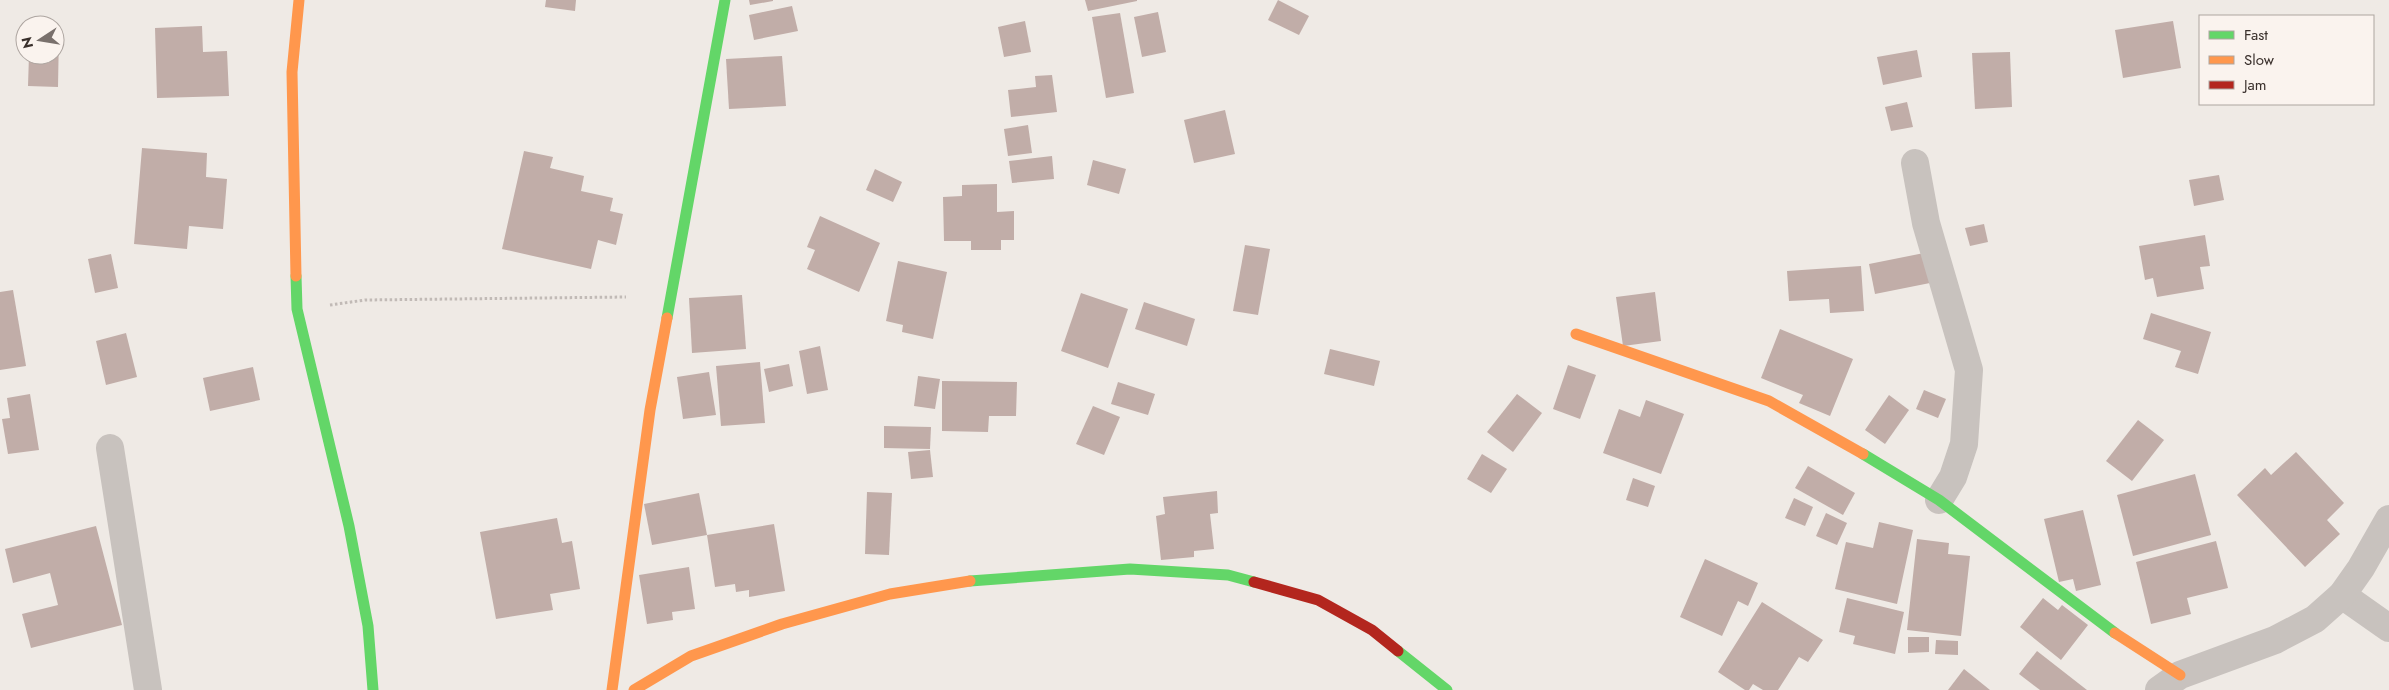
<svg xmlns="http://www.w3.org/2000/svg" width="2389" height="690" font-family="Jost,sans-serif">
	<style>
		.building { fill: #c1ada8 }
		.lines { fill: none; stroke-linecap: round; stroke-linejoin: round }
		.path { stroke: #c1bab6; stroke-width: 3; stroke-dasharray: 2.5 2.5; stroke-linecap: butt }
		.street { stroke: #c8c2be; stroke-width: 28 }
		.fast { stroke: #63d668; stroke-width: 11 }
		.slow { stroke: #ff974d; stroke-width: 11 }
		.jam { stroke: #b3261e; stroke-width: 11 }
	</style>
	<rect width="100%" height="100%" fill="#efeae5"/>
	<g class="building">
		<path d="M546,0H576L575,11L545,7Z"/>
		<path d="M749,0H773V1L750,5Z"/>
		<path d="M1085,0H1137V1L1088,11Z"/>
		<path d="M1278,0L1309,16L1299,35L1268,20Z"/>
		<path d="M792,6L798,31L754,40L749,15Z"/>
		<path d="M1158,12L1166,52L1142,57L1134,17Z"/>
		<path d="M1120,13L1134,93L1106,98L1092,17Z"/>
		<path d="M1025,21L1031,52L1004,57L998,27Z"/>
		<path d="M2173,21L2181,68L2123,78L2115,30Z"/>
		<path d="M202,26L203,52L227,51L229,96L157,98L155,28Z"/>
		<path d="M55,32H59L58,87L28,86L29,55H55Z"/>
		<path d="M1917,50L1922,77L1883,85L1877,57Z"/>
		<path d="M2010,52L2012,107L1975,109L1972,53Z"/>
		<path d="M782,56L786,106L729,109L726,59Z"/>
		<path d="M1052,75L1057,112L1011,117L1008,90L1036,87L1035,76Z"/>
		<path d="M1907,102L1913,127L1891,131L1885,107Z"/>
		<path d="M1225,110L1235,154L1194,163L1184,120Z"/>
		<path d="M1028,125L1032,153L1008,156L1004,129Z"/>
		<path d="M142,148L207,153L206,177L227,179L223,229L189,226L187,249L134,244Z"/>
		<path d="M524,151L553,157L550,168L584,176L581,191L613,198L610,211L623,214L616,245L598,240L591,269L502,249Z"/>
		<path d="M1052,156L1054,179L1012,183L1009,161Z"/>
		<path d="M1093,160L1126,169L1119,194L1087,185Z"/>
		<path d="M875,169L902,182L893,202L866,190Z"/>
		<path d="M2219,175L2224,200L2194,206L2189,180Z"/>
		<path d="M997,184V212L1014,211V240H1001V250H971V241H944L943,197L962,196V185Z"/>
		<path d="M820,216L880,243L859,292L807,269L815,250L807,247Z"/>
		<path d="M1984,224L1988,242L1970,246L1965,228Z"/>
		<path d="M2205,235L2210,266L2200,267L2204,289L2157,297L2153,278L2145,280L2139,246Z"/>
		<path d="M1245,245L1270,249L1258,315L1233,311Z"/>
		<path d="M1924,253L1930,283L1875,294L1869,264Z"/>
		<path d="M111,254L118,288L95,293L88,259Z"/>
		<path d="M898,261L947,272L933,339L902,332L903,325L886,321Z"/>
		<path d="M1861,266L1864,311L1830,313L1829,299L1789,301L1787,271Z"/>
		<path d="M13,290L26,366L0,370V292Z"/>
		<path d="M1655,292L1661,341L1623,346L1616,297Z"/>
		<path d="M1081,293L1128,309L1108,368L1061,351Z"/>
		<path d="M742,295L746,349L692,353L689,298Z"/>
		<path d="M1144,302L1195,319L1187,346L1135,329Z"/>
		<path d="M2151,313L2211,332L2198,374L2175,367L2181,351L2143,339Z"/>
		<path d="M1780,329L1853,359L1830,416L1799,403L1803,395L1761,378Z"/>
		<path d="M126,333L137,377L106,385L96,341Z"/>
		<path d="M820,346L828,390L807,394L799,351Z"/>
		<path d="M1330,349L1380,361L1374,386L1324,374Z"/>
		<path d="M760,362L765,423L721,426L716,366Z"/>
		<path d="M789,364L793,386L769,392L764,369Z"/>
		<path d="M1568,365L1596,375L1580,419L1553,409Z"/>
		<path d="M253,367L260,400L210,411L203,378Z"/>
		<path d="M709,372L716,415L683,419L677,377Z"/>
		<path d="M918,376L940,379L935,409L914,406Z"/>
		<path d="M942,381L1017,382L1016,416H989L988,432L942,431Z"/>
		<path d="M1118,382L1155,394L1148,415L1111,404Z"/>
		<path d="M1924,390L1946,399L1938,418L1916,409Z"/>
		<path d="M30,394L39,450L8,454L2,419L10,418L7,398Z"/>
		<path d="M1517,394L1542,413L1513,452L1487,432Z"/>
		<path d="M1889,395L1909,410L1885,444L1865,430Z"/>
		<path d="M1646,400L1684,414L1661,474L1603,453L1619,409L1640,417Z"/>
		<path d="M1093,406L1120,417L1104,455L1076,444Z"/>
		<path d="M2138,420L2164,440L2132,481L2106,461Z"/>
		<path d="M884,426L931,427L930,449L884,448Z"/>
		<path d="M930,450L933,477L911,479L908,452Z"/>
		<path d="M2296,452L2344,503L2327,520L2340,534L2305,567L2237,495L2265,468L2271,475Z"/>
		<path d="M1482,454L1507,469L1491,493L1467,479Z"/>
		<path d="M1808,466L1855,493L1843,515L1795,488Z"/>
		<path d="M2195,474L2211,535L2133,556L2117,495Z"/>
		<path d="M1633,478L1655,486L1648,507L1626,500Z"/>
		<path d="M1217,491L1218,513L1210,514L1214,549L1194,551V557L1161,560L1156,516L1165,514L1163,497Z"/>
		<path d="M867,492L892,493L889,555L865,554Z"/>
		<path d="M699,493L707,535L652,545L644,504Z"/>
		<path d="M1794,498L1813,507L1805,526L1785,518Z"/>
		<path d="M2083,510L2101,585L2076,591L2073,579L2059,582L2044,519Z"/>
		<path d="M1826,513L1847,523L1837,545L1816,536Z"/>
		<path d="M557,518L562,543L572,541L580,589L550,594L553,610L496,619L480,532Z"/>
		<path d="M1879,522L1913,530L1897,604L1835,589L1846,542L1873,548Z"/>
		<path d="M774,524L785,591L749,597V590L736,592L735,584L715,587L707,535Z"/>
		<path d="M96,526L122,625L31,648L22,614L58,605L50,573L13,583L5,549Z"/>
		<path d="M1917,539L1949,543L1948,554L1970,556L1961,636L1907,630Z"/>
		<path d="M2216,541L2228,588L2187,598L2191,614L2151,624L2136,562Z"/>
		<path d="M1705,559L1758,583L1748,606L1738,601L1722,636L1680,617Z"/>
		<path d="M689,567L695,609L672,612L673,620L647,624L639,575Z"/>
		<path d="M1847,598L1904,612L1895,654L1853,644L1855,636L1839,632Z"/>
		<path d="M2043,598L2058,610L2062,605L2088,625L2061,660L2020,627Z"/>
		<path d="M1762,602L1823,640L1808,662L1799,657L1778,690H1763L1753,684L1749,690H1745L1718,672Z"/>
		<path d="M1908,637H1929V652L1908,653Z"/>
		<path d="M1936,640L1958,641V655L1935,654Z"/>
		<path d="M2037,651L2087,690H2040L2019,674Z"/>
		<path d="M1964,669L1990,690H1948Z"/>
	</g>
	<g class="lines">
		<path class="path" d="M330,305L365,300L626,297"/>
		<g class="street">
			<path d="M1915,163L1926,223L1969,370L1964,444L1953,477L1939,500"/>
			<path d="M110,448L148,690"/>
			<path d="M2342,595L2389,628"/>
			<path d="M2159,690L2180,675L2275,640L2315,619L2342,595L2361,568L2389,519"/>
		</g>
		<g class="fast">
			<path d="M296,276L297,309L349,526L368,626L373,690"/>
			<path d="M667,318L725,0"/>
			<path d="M1863,454L1939,500L2115,633"/>
			<path d="M970,581L1130,569L1228,575L1254,582"/>
			<path d="M1398,651L1447,690"/>
		</g>
		<g class="slow">
			<path d="M296,276L292,72L299,0"/>
			<path d="M1576,334L1769,401L1863,454"/>
			<path d="M2115,633L2180,675"/>
			<path d="M612,690L650,410L667,318"/>
			<path d="M634,690L691,656L782,624L890,594L970,581"/>
		</g>
		<path class="jam" d="M1254,582L1318,600L1372,630L1398,651"/>
	</g>
	<rect x="2199" y="15" width="175" height="90" fill="#faf3ee" stroke="#ada5a0"/>
	<rect x="2209" y="31" width="25" height="8" fill="#63d668" stroke="#ada5a0"/>
	<text x="2244" y="40" font-size="15" fill="#392f2b">Fast</text>
	<rect x="2209" y="56" width="25" height="8" fill="#ff974d" stroke="#ada5a0"/>
	<text x="2244" y="65" font-size="15" fill="#392f2b">Slow</text>
	<rect x="2209" y="81" width="25" height="8" fill="#b3261e" stroke="#ada5a0"/>
	<text x="2244" y="90" font-size="15" fill="#392f2b">Jam</text>
	<g transform="translate(40 40) rotate(258)"><circle r="24" fill="#faf3ee" stroke="#ada5a0"/>
	<path d="M0-4L9 19L0 12L-9 19Z" fill="#79706c"/>
	<text y="-8" font-size="14" font-weight="bold" text-anchor="middle" fill="#392f2b">N</text>
	</g>
</svg>
